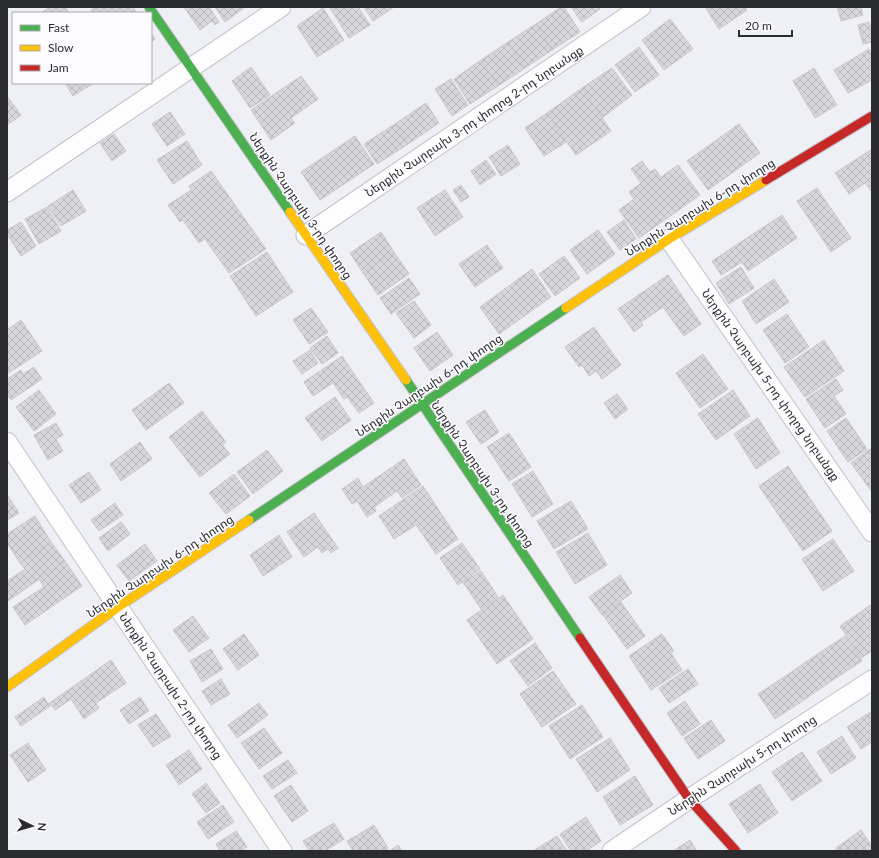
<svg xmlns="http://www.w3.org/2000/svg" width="879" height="858" font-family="Lato,'Noto Sans Armenian',sans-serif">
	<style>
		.building { fill: url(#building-cross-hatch); stroke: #c8c7c9 }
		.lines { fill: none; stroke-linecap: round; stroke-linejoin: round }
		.street-casing { stroke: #c2c3c8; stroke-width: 21 }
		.fast-casing { stroke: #c2c3c8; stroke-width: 11 }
		.slow-casing { stroke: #c2c3c8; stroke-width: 11 }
		.jam-casing { stroke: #c2c3c8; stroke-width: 11 }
		.street { stroke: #fdfdfe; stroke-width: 19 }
		.fast { stroke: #4caf50; stroke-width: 9 }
		.slow { stroke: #ffc107; stroke-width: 9 }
		.jam { stroke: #c62828; stroke-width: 9 }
		.labels { text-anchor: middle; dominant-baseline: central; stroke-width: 3; stroke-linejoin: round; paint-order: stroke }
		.street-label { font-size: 12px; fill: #2b2c2f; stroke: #fcfcfe }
	</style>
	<defs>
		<pattern id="building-cross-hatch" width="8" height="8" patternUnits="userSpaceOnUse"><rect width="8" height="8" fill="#d7d6d8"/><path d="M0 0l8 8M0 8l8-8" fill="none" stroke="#b9b8ba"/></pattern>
	</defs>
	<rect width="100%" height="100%" fill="#eff0f6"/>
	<g class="building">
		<path d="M50,7H65L69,13H41Z"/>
		<path d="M95,7H133L137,13H93L91,10Z"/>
		<path d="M184,7H209L219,22L215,25L212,21L200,30Z"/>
		<path d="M215,7H245L225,22Z"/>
		<path d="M332,7H358L370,25L349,38L330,8Z"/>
		<path d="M364,7H394L373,21Z"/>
		<path d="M561,7H564L580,32L552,50L536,24Z"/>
		<path d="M571,7H599L600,9L582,22Z"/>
		<path d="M705,7H744L747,10L719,29Z"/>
		<path d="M837,7H861L863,15L841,21Z"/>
		<path d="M323,8L344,40L317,57L297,26Z"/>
		<path d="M670,19L693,49L664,70L642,40Z"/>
		<path d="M869,22L872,33V42L863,44L858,25Z"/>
		<path d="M536,24L552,50L525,68L508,42Z"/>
		<path d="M151,33L155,39L151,42Z"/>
		<path d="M508,42L525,68L498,86L481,60Z"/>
		<path d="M639,47L659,75L635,92L615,65Z"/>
		<path d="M869,49L872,55V80L848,93L834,70Z"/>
		<path d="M481,60L498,86L470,104L454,79Z"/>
		<path d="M251,67L270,95L250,108L232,81Z"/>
		<path d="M612,68L632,95L602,118L582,88Z"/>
		<path d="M814,68L837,105L815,118L793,81Z"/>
		<path d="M301,76L318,99L291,118L295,123L271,140L251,110Z"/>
		<path d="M451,79L468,105L452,116L435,89Z"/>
		<path d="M65,83H94L73,96Z"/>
		<path d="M582,88L611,131L576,155L547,113Z"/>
		<path d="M7,96L21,115L7,125Z"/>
		<path d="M426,103L439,123L408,144L395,124Z"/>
		<path d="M170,112L185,134L167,146L152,124Z"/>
		<path d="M547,113L566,142L544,156L525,128Z"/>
		<path d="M395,124L408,144L377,164L364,144Z"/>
		<path d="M739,124L760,153L708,190L687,161Z"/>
		<path d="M114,134L126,151L112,161L100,143Z"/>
		<path d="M355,136L374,164L320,200L301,172Z"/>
		<path d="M187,141L202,165L173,184L157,160Z"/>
		<path d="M508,145L520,164L501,176L489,157Z"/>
		<path d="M872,149V192L865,183L849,194L835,173Z"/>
		<path d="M486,160L496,174L480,185L471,171Z"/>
		<path d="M642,161L650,172L655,169L661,177L678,165L700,195L639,238L619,210L634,199L629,192L641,183L631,169Z"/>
		<path d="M211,171L266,249L229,273L205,239L199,243L183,220L180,222L168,205L191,190L189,186Z"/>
		<path d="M461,185L469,197L461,202L453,190Z"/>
		<path d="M817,188L851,238L831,252L797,201Z"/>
		<path d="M73,190L86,211L61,226L48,206Z"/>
		<path d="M445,190L463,217L435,236L417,208Z"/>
		<path d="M47,207L61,231L39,244L25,219Z"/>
		<path d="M782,215L797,238L748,271L742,262L721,275L712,261Z"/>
		<path d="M624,220L636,239L620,250L607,232Z"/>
		<path d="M21,222L36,246L21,256L7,234V230Z"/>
		<path d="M598,230L615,254L587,274L570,250Z"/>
		<path d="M381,232L394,252L363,273L350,253Z"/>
		<path d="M487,245L503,268L475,287L459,264Z"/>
		<path d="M267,252L293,292L256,316L230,276Z"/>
		<path d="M394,252L409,274L378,295L363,273Z"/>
		<path d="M564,256L580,278L555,296L539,274Z"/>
		<path d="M741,267L754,288L729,304L716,283Z"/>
		<path d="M532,269L551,297L499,334L480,307Z"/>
		<path d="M668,275L701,324L684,336L663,307L641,322L643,325L634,332L618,309Z"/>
		<path d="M409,278L420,294L391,314L380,298Z"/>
		<path d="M774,279L789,302L756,324L742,301Z"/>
		<path d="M414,301L431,325L414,338L396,313Z"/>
		<path d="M311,308L328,332L309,344L293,320Z"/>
		<path d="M787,314L809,347L785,363L763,330Z"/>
		<path d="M21,320L42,351L7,374V330Z"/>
		<path d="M594,327L621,365L602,379L596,371L589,376L582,365L579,367L565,347Z"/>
		<path d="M437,332L453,355L430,371L414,348Z"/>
		<path d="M327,336L338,353L322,364L310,348Z"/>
		<path d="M824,340L844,371L805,397L784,367Z"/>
		<path d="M310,350L318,363L302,374L293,361Z"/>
		<path d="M703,354L728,389L700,408L676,373Z"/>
		<path d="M342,356L374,403L359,413L347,397L344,399L333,383L313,396L304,382Z"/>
		<path d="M34,367L42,379L11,400L7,394V379L21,370L23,374Z"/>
		<path d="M836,379L843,390L834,396L846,414L825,428L806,399Z"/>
		<path d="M169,383L184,403L146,430L132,410Z"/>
		<path d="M39,390L56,414L34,431L16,407Z"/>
		<path d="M733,390L750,416L716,440L698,414Z"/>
		<path d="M617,394L628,409L615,419L604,403Z"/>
		<path d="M335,397L351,420L322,441L305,418Z"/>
		<path d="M485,410L499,432L481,444L466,422Z"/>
		<path d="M202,411L226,442L222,445L230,454L200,477L169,437Z"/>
		<path d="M758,418L780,453L756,469L734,434Z"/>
		<path d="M846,418L867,449L848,462L827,431Z"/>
		<path d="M56,423L63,435L56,439L63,451L48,460L34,435Z"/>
		<path d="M509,433L531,467L509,481L487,447Z"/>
		<path d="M140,442L152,459L121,481L110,464Z"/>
		<path d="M870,449L872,452V492L851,463Z"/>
		<path d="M267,450L283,471L253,494L237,472Z"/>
		<path d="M404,459L421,485L402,498L397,491L374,507L376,511L367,517L357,501L352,504L342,489L358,478L363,487Z"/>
		<path d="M788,466L832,531L803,551L759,486Z"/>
		<path d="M533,471L553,504L532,517L512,484Z"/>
		<path d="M89,472L101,490L81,503L69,485Z"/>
		<path d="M234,474L250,496L226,514L209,493Z"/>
		<path d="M423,486L458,539L436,554L416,525L394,539L379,516Z"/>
		<path d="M8,496L19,513L7,520V497Z"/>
		<path d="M571,501L588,529L554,549L537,521Z"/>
		<path d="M115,503L123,515L99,531L91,520Z"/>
		<path d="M314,513L338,548L331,553L328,549L322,553L318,547L304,557L287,532Z"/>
		<path d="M35,516L51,542L20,563L7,543V534Z"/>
		<path d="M121,522L130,534L108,551L99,538Z"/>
		<path d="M588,533L607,565L575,584L556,552Z"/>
		<path d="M279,535L292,557L263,576L250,555Z"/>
		<path d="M833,539L854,571L823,591L802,559Z"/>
		<path d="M51,542L65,561L8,601L7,599V581L25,569L20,563Z"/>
		<path d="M462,543L480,569L458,585L440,558Z"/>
		<path d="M145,544L157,561L129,581L117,565Z"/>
		<path d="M65,561L82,586L25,625L13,607L44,587L39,579Z"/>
		<path d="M481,571L498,597L481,609L463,582Z"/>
		<path d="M620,575L632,593L602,615L589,597Z"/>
		<path d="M503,595L533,639L497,664L467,620Z"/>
		<path d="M621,602L645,636L627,649L603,615Z"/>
		<path d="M872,604V651L861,658L840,626Z"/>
		<path d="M193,616L209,638L189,652L173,630Z"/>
		<path d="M244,634L259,655L238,670L223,649Z"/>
		<path d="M662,634L674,651L671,653L682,670L651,690L629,656Z"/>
		<path d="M845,636L862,661L833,680L816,655Z"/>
		<path d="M535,643L552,668L528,686L510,661Z"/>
		<path d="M211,649L223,669L202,682L190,661Z"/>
		<path d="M816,655L833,680L804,700L787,675Z"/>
		<path d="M111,660L126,683L96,703L81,681Z"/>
		<path d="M688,669L698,684L669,703L659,688Z"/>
		<path d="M553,671L576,704L542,727L520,694Z"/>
		<path d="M787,675L804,700L775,719L758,694Z"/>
		<path d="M221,679L230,694L211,705L202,691Z"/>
		<path d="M81,681L99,708L84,719L71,699L55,710L52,705L21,726L15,717L44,697L48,704Z"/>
		<path d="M140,697L149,711L129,724L120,710Z"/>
		<path d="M685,701L700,724L682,736L667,713Z"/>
		<path d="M259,703L268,715L237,738L228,725Z"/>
		<path d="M582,705L603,737L570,759L549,726Z"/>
		<path d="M872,711V742L861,749L847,727Z"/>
		<path d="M156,714L171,736L153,747L138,725Z"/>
		<path d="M711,720L725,741L698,759L684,738Z"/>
		<path d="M264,728L282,753L259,769L241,743Z"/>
		<path d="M842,736L856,758L831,774L817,752Z"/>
		<path d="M610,738L630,770L597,792L576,759Z"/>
		<path d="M28,743L46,770L28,782L10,755Z"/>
		<path d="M189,750L202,769L179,785L166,765Z"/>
		<path d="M802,752L822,781L792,801L772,772Z"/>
		<path d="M288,760L297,773L272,789L263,776Z"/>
		<path d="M635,776L653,805L620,825L603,797Z"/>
		<path d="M206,783L220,803L206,813L192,794Z"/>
		<path d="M760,784L778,813L748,833L729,804Z"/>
		<path d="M291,785L308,811L292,822L274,796Z"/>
		<path d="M223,805L234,822L208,839L197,822Z"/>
		<path d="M586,817L601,841L586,851H571L560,834Z"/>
		<path d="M334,823L344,839L325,851H309L303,841Z"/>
		<path d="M374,825L388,848L385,851H371L361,833Z"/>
		<path d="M861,830L872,846V851H838L836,848Z"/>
		<path d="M236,831L247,847L241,851H220L216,844Z"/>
		<path d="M361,833L371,851H353L347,841Z"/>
		<path d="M557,836L567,851H533Z"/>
		<path d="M690,840L697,851H673Z"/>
		<path d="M398,845L402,851H390Z"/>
	</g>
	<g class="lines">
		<g class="street-casing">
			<g id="street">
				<path d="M7,192L281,7"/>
				<path d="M306,235L641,7"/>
				<path d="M669,239L872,532"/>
				<path d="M7,442L282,851"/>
				<path d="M612,851L689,799L872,680"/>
			</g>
		</g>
		<g class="fast-casing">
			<g id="fast">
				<path d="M149,7L290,212"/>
				<path d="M406,380L580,638"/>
				<path d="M249,520L566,308"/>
			</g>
		</g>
		<g class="slow-casing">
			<g id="slow">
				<path d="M290,212L406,380"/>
				<path d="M566,308L669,239L766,180"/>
				<path d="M7,687L118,607L249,520"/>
			</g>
		</g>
		<g class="jam-casing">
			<g id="jam">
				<path d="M766,180L872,116"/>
				<path d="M580,638L689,799L736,851"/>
			</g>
		</g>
		<use href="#street" class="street"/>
		<use href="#fast" class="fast"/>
		<use href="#slow" class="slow"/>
		<use href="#jam" class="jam"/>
	</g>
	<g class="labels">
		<g class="street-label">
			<text transform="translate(474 121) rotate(-34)">Ներքին Չարբախ 3-րդ փողոց 2-րդ նրբանցք</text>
			<text transform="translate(301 206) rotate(56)">Ներքին Չարբախ 3-րդ փողոց</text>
			<text transform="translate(700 207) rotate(-32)">Ներքին Չարբախ 6-րդ փողոց</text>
			<text transform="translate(429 385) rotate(-34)">Ներքին Չարբախ 6-րդ փողոց</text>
			<text transform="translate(771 385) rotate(55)">Ներքին Չարբախ 5-րդ փողոց նրբանցք</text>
			<text transform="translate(483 474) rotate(56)">Ներքին Չարբախ 3-րդ փողոց</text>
			<text transform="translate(160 566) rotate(-34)">Ներքին Չարբախ 6-րդ փողոց</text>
			<text transform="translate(171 686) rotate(56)">Ներքին Չարբախ 2-րդ փողոց</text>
			<text transform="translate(742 765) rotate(-33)">Ներքին Չարբախ 5-րդ փողոց</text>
		</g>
	</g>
	<rect width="879" height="858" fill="none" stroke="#2b2c2f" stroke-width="16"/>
	<rect x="12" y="12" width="140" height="72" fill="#fcfcfe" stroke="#a8a9ab"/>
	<rect x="20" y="25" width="20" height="6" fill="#4caf50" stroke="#a8a9ab"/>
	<text x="48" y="32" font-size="12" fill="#2b2c2f">Fast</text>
	<rect x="20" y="45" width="20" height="6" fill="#ffc107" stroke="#a8a9ab"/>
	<text x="48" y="52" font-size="12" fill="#2b2c2f">Slow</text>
	<rect x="20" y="65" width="20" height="6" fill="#c62828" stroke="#a8a9ab"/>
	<text x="48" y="72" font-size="12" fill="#2b2c2f">Jam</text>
	<g transform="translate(32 826) rotate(95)" stroke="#fcfcfe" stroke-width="3" paint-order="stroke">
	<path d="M0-3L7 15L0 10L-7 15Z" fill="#2b2c2f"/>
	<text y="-6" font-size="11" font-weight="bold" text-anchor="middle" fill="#2b2c2f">N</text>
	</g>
	<path d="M739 30v6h53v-6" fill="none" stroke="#2b2c2f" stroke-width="2"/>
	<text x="745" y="30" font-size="12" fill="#2b2c2f" stroke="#fcfcfe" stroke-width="3" paint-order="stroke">20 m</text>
</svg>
